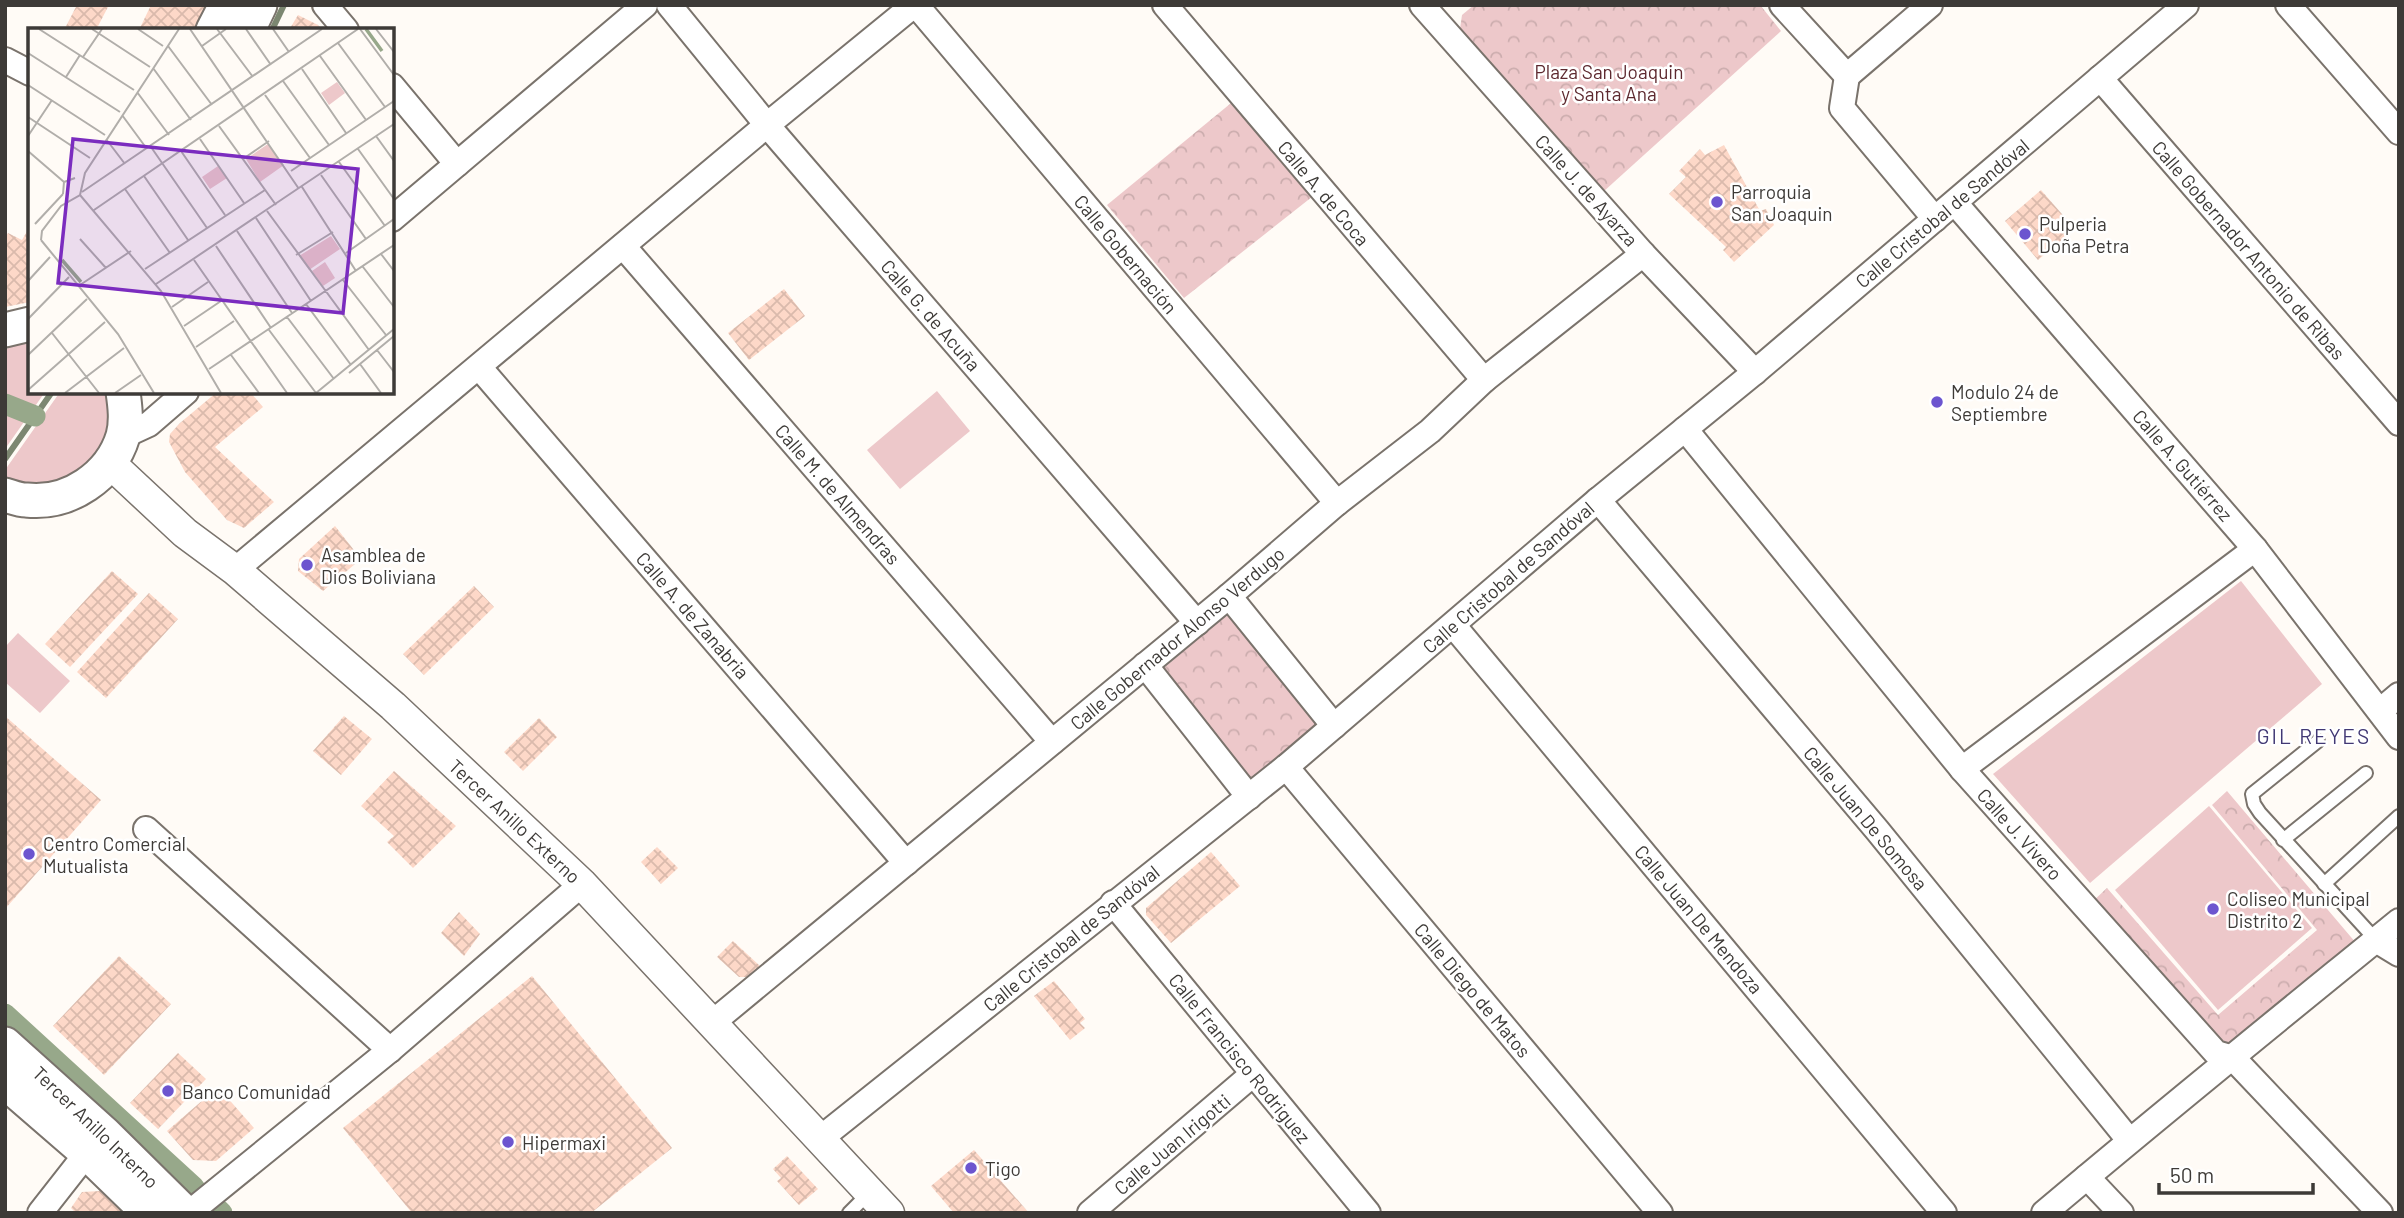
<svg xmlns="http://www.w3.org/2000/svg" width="2404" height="1218" font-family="Barlow,sans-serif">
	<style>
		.green { fill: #edc8ca }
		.park { fill: url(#park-crowns) }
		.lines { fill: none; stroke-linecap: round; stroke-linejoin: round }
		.stream { stroke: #7c8771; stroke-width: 6 }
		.canal { stroke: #97a88a; stroke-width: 21 }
		.building { fill: url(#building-cross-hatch) }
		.service-casing { stroke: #7a736c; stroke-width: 16 }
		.minor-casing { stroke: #7a736c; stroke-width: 28 }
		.tertiary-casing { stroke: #7a736c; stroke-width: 33 }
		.secondary-casing { stroke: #7a736c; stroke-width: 37 }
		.service { stroke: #fff; stroke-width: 12 }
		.minor { stroke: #fff; stroke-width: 24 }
		.tertiary { stroke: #fff; stroke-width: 30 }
		.secondary { stroke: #fff; stroke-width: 33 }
		.poi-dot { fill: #6c55cf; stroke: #fff; stroke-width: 2.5 }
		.labels { text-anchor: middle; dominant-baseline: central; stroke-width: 5; stroke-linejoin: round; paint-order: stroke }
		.park-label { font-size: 19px; fill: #5d292f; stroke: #fff }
		.street-label { font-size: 19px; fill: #3d3a37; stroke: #fff }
		.poi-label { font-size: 19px; fill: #3d3a37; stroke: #fff; text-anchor: start }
		.neighbourhood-label { font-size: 21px; letter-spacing: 2px; fill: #413874; stroke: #fff }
		.inset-river { fill: none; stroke: #97a88a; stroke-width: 3.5 }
		.inset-road { fill: none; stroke: #b1aeaa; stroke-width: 2 }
		.view { fill: #7b2cbf; fill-opacity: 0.15; stroke: #7b2cbf; stroke-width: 3.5 }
		.inset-edge { fill: none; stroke: #3d3a37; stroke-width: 3.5 }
	</style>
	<defs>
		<pattern id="park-crowns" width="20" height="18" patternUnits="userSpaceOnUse" patternTransform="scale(1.75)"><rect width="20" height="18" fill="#edc8ca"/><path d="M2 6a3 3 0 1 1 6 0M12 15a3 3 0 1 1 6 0" fill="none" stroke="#ccadae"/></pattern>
		<pattern id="building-cross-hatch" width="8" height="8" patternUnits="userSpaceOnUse" patternTransform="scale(1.75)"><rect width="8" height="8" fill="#fdd8c8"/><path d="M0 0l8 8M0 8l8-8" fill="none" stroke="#dabaac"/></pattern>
	</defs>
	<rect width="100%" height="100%" fill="#fffbf6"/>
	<g class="green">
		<path d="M30,341V392H45L5,449V350L14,345Z"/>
		<path d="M937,391L970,431L900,489L867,450Z"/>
		<path d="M60,392H108C111,430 104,456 69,476C65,478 60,483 55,484C43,487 18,483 5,483V470Z"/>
		<path d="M2241,581L2322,684L2090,883L1993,774Z"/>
		<path d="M18,633L70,681L40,713L5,682V647Z"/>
		<path d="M2209,806L2312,928L2218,1010L2115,890Z"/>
	</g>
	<g class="park">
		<path d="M1474,5H1760L1781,31L1603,192L1460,29L1462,15Z"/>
		<path d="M1236,99L1317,193L1184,298L1107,205Z"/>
		<path d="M1231,615L1317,717V726L1246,783L1159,672L1223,617Z"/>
		<path d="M2227,791L2356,943L2230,1046L2213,1038L2091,903L2107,888L2218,1015L2317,930L2212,805Z"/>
	</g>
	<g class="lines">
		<g class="stream">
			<path d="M272,30L284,5"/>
			<path d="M5,459L52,392"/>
		</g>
		<g class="canal">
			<path d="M5,404L35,416"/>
			<path d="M5,1014L194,1187"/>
			<path d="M219,1210L222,1213"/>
		</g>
	</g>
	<g class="building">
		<path d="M77,5H109L96,30H64Z"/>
		<path d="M151,5H208L195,30H139Z"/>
		<path d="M298,15L318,25L322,30H289Z"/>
		<path d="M1724,145L1760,211L1766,209L1774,225L1734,262L1723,250L1726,247L1669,194L1686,177L1679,171L1700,149L1705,155Z"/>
		<path d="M2041,190L2075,229L2038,260L2005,221Z"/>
		<path d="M30,226V302L5,307V237L8,233L22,240Z"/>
		<path d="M784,289L805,316L749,360L728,333Z"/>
		<path d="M217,392H250L263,407L215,447L274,502L244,528L227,520L185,472L169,442L170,434L180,423Z"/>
		<path d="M335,526L361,559L323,591L298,571L299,559Z"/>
		<path d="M112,571L138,594L70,667L45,644Z"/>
		<path d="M474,586L494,607L424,675L403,654Z"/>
		<path d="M149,593L178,619L106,698L77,672Z"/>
		<path d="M5,716L101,800L5,909Z"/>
		<path d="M344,716L372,739L341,775L313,751Z"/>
		<path d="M539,718L557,737L523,771L504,752Z"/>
		<path d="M394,771L456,826L413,868L387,842L394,836L361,806Z"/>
		<path d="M657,847L678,868L661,884L641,862Z"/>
		<path d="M1211,852L1240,886L1171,943L1146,915V908Z"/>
		<path d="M459,912L480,934L464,956L441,933Z"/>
		<path d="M733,941L760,966L747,977H739L717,957Z"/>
		<path d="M119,956L171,1004L104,1075L53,1026Z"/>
		<path d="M532,976L672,1148L591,1213H412L343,1128Z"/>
		<path d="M1054,981L1085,1019L1080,1023L1085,1028L1070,1040L1034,996Z"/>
		<path d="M178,1053L206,1079L158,1129L130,1103Z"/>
		<path d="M218,1087L254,1128L216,1161L193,1160L167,1131Z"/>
		<path d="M974,1150L1029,1213H954L931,1186Z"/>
		<path d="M787,1156L818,1189L799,1205L777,1181L781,1178L773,1169Z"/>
		<path d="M100,1191L125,1213H76L71,1208L82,1192Z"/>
	</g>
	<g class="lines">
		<g class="service-casing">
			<g id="service">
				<path d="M2318,741L2252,794L2254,804L2260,813L2376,940"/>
				<path d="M2283,840L2366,773"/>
				<path d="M2324,884L2399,816"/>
				<path d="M849,1213L870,1192"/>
			</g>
		</g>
		<g class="minor-casing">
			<g id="minor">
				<path d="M325,5L346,30"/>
				<path d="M669,5L767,125L1197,623"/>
				<path d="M916,5L1337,503"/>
				<path d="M1165,5L1484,380"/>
				<path d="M1422,5L1643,254L1755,372"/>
				<path d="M1782,5L1847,76"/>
				<path d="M2288,5L2399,132"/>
				<path d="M5,60L30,73"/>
				<path d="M1847,76L1842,108L1935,219"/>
				<path d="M1847,76L1930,5"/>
				<path d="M2100,78L2399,423"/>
				<path d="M392,86L457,164"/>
				<path d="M1955,203L2255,549L2399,737"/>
				<path d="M392,219L645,5"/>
				<path d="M623,246L1052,742"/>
				<path d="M479,367L906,863"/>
				<path d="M1685,429L1962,769L2216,1053L2233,1058L2380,1213"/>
				<path d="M123,436L149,424L186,392"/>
				<path d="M1598,500L1877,830L2129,1140"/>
				<path d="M235,570L767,125L914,5"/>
				<path d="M1229,596L1334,726"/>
				<path d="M1453,625L1944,1213"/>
				<path d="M1145,665L1249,797"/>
				<path d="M2380,711L2399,695"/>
				<path d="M1286,767L1660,1213"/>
				<path d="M1962,769L2255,549"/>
				<path d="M146,829L390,1050"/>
				<path d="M1113,903L1368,1213"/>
				<path d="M2376,940L2399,954"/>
				<path d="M712,1023L1229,596L1337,503L1430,431L1484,380L1643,254"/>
				<path d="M821,1138L1286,767L1598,500L1755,372L2186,5"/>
				<path d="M2087,1177L2121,1213"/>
				<path d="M40,1213L87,1153"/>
				<path d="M189,1213L390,1050L582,884"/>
				<path d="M1090,1213L1253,1074"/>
				<path d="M2044,1213C2161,1114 2280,1018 2399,921"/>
			</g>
		</g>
		<g class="tertiary-casing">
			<path id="tertiary" d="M110,463L185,533L235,570L393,706L582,884L889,1213"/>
		</g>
		<g class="secondary-casing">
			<g id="secondary">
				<path d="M213,30L226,5"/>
				<path d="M248,30L260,5"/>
				<path d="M5,330L30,324"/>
				<path d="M5,495C12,497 19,500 26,500C69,505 111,476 123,436C127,421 125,406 123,392"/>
				<path d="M5,1044L104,1133L185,1213"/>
				<path d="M5,1082L87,1153L149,1213"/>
			</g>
		</g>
		<use href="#service" class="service"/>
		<use href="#minor" class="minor"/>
		<use href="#tertiary" class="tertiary"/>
		<use href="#secondary" class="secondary"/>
	</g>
	<g class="poi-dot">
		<circle cx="1717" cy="202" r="7"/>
		<circle cx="2025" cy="234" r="7"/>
		<circle cx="1937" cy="402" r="7"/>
		<circle cx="307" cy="565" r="7"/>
		<circle cx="29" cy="854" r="7"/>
		<circle cx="2213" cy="909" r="7"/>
		<circle cx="168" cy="1091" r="7"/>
		<circle cx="508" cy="1142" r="7"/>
		<circle cx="971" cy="1168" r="7"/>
	</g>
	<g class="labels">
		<g class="park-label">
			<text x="1609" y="71">Plaza San Joaquin<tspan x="1609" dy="22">y Santa Ana</tspan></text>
		</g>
		<g class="street-label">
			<text transform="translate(1587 190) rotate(48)">Calle J. de Ayarza</text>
			<text transform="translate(1324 193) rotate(50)">Calle A. de Coca</text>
			<text transform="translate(1942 213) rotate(-40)">Calle Cristobal de Sandóval</text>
			<text transform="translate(2249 250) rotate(49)">Calle Gobernador Antonio de Ribas</text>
			<text transform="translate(1126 254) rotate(50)">Calle Gobernación</text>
			<text transform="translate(931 315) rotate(49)">Calle G. de Acuña</text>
			<text transform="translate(2183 465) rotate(49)">Calle A. Gutiérrez</text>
			<text transform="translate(838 494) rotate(49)">Calle M. de Almendras</text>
			<text transform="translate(1508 577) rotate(-41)">Calle Cristobal de Sandóval</text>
			<text transform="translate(693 615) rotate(49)">Calle A. de Zanabria</text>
			<text transform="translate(1177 638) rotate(-40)">Calle Gobernador Alonso Verdugo</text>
			<text transform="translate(1866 818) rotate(50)">Calle Juan De Somosa</text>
			<text transform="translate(515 821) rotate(43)">Tercer Anillo Externo</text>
			<text transform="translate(2020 834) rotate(48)">Calle J. Vivero</text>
			<text transform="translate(1699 919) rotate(50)">Calle Juan De Mendoza</text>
			<text transform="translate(1071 938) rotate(-39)">Calle Cristobal de Sandóval</text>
			<text transform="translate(1473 990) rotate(50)">Calle Diego de Matos</text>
			<text transform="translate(1240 1058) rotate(51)">Calle Francisco Rodriguez</text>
			<text transform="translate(96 1127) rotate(44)">Tercer Anillo Interno</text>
			<text transform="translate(1172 1144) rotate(-40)">Calle Juan Irigotti</text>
		</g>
		<g class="poi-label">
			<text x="1731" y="191">Parroquia<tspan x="1731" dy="22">San Joaquin</tspan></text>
			<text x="2039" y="223">Pulperia<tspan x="2039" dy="22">Doña Petra</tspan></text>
			<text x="1951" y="391">Modulo 24 de<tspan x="1951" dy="22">Septiembre</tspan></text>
			<text x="321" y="554">Asamblea de<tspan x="321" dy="22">Dios Boliviana</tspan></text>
			<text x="43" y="843">Centro Comercial<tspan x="43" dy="22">Mutualista</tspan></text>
			<text x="2227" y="898">Coliseo Municipal<tspan x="2227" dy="22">Distrito 2</tspan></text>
			<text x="182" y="1091">Banco Comunidad</text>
			<text x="522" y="1142">Hipermaxi</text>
			<text x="985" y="1168">Tigo</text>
		</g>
		<g class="neighbourhood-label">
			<text x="2314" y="735">GIL REYES</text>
		</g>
	</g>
	<g transform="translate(28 28)">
		<rect width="366" height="366" fill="#fffbf6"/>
		<path d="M303,208L312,221L281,242L271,228ZM297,234L307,250L295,258L284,243Z" fill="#edc8ca"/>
		<path d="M309,54L317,65L301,77L293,65ZM240,116L256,137L232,154L218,131ZM190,138L199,150L182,161L174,149Z" fill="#edc8ca"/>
		<path class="inset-river" d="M338,1L354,23M34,232L53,254"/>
		<path class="inset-road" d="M11,1L106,62M64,1L122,39M110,1L135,18M162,1L271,161M189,1L225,49M218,1L243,37M245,1L261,24M332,1L366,47M348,1L366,24M310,15L357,79M140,18L184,77M174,18L198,1M0,25L92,84M292,28L338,92M55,29L74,1M125,40L163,92M274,41L318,105M38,49L52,27M255,53L301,117M0,57L77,107M109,64L141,107M237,67L282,130M94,87L119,121M0,89L62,130M191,98L248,177M0,108L24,72M348,108L366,133M78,111L97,136M172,111L216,175M123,119L179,200M330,121L366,171M0,123L36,154M153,123L197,187M215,131L241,113M311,134L357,198M263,143L366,73M293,147L338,211M116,148L160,212M274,159L328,243M97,161L142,225M54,164L294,1M35,166L36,154L47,150M52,167L133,263L193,365M66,182L330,1M239,183L341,322M228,190L283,273M7,196L35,166M209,203L264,285M52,211L78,240M13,212L14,203L33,178L52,167L57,145L151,1M13,212L90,306L126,365M188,218L243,300M318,225L366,191M353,226L366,243M268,227L305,204M166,232L259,365M335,239L366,279M117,241L237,162M315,252L358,307M0,253L22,229M128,256L366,96M52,257L103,223M278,276L323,337M144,279L180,254M259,289L306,351M0,291L41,249M156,298L193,273M241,302L288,365M24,305L71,365M168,319L206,293M349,322L366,344M0,327L59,271M203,327L231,365M332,336L353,365M181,341L366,217M321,345L366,308M0,362L77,294M37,365L96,320M87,365L113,347M288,365L366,301"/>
		<path class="view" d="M45,111L330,141L315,285L30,255Z"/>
		<rect width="366" height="366" class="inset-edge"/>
	</g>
	<rect width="2404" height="1218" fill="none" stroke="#3d3a37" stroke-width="14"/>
	<path d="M2159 1183v10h154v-10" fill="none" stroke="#3d3a37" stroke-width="3.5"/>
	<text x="2170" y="1183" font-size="21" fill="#3d3a37" stroke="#ffffff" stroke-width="5" paint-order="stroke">50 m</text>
</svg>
